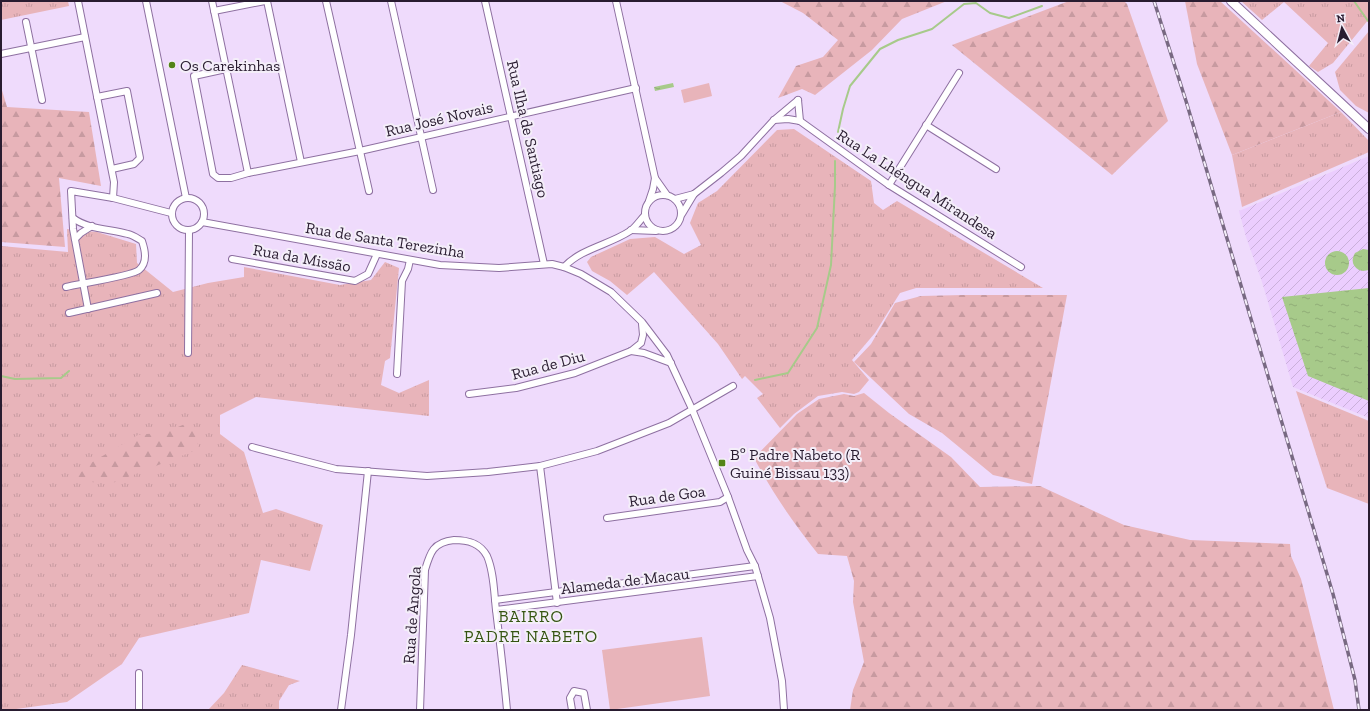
<svg xmlns="http://www.w3.org/2000/svg" width="1370" height="711" font-family="'Zilla Slab',serif">
	<style>
		.industrial { fill: url(#industrial-furrows) }
		.grass { fill: url(#grass-tufts) }
		.forest { fill: url(#forest-firs) }
		.garden { fill: #e8b4ba }
		.water { fill: url(#water-ripples) }
		.lines { fill: none; stroke-linecap: round; stroke-linejoin: round }
		.stream { stroke: #a7ca8a; stroke-width: 2 }
		.minor-casing { stroke: #8e70a1; stroke-width: 8 }
		.tertiary-casing { stroke: #8e70a1; stroke-width: 10 }
		.minor { stroke: #fff; stroke-width: 6 }
		.tertiary { stroke: #fff; stroke-width: 8 }
		.rail-casing { stroke: #786982; stroke-width: 3.5 }
		.rail { stroke: #f4eef9; stroke-width: 2; stroke-dasharray: 6; stroke-linecap: butt }
		.poi-dot { fill: #538417; stroke: #f4eef9; stroke-width: 1.5 }
		.labels { text-anchor: middle; dominant-baseline: central; stroke-width: 4; stroke-linejoin: round; paint-order: stroke }
		.poi-label { font-size: 16px; fill: #291c30; stroke: #f4eef9; text-anchor: start }
		.street-label { font-size: 16px; fill: #291c30; stroke: #f4eef9 }
		.neighbourhood-label { font-size: 17px; letter-spacing: 1px; fill: #355411; stroke: #f4eef9 }
	</style>
	<defs>
		<pattern id="industrial-furrows" width="10" height="10" patternUnits="userSpaceOnUse"><rect width="10" height="10" fill="#ebcdfe"/><path d="M-1 1l2-2M0 10L10 0M9 11l2-2" fill="none" stroke="#caafda"/></pattern>
		<pattern id="grass-tufts" width="24" height="20" patternUnits="userSpaceOnUse"><rect width="24" height="20" fill="#e8b4ba"/><path d="M3 7l-1-3M5 7V3M7 7l1-3M15 17l-1-3M17 17v-4M19 17l1-3" fill="none" stroke="#c79aa0"/></pattern>
		<pattern id="forest-firs" width="22" height="20" patternUnits="userSpaceOnUse"><rect width="22" height="20" fill="#e8b4ba"/><path d="M5 1l3.5 6h-7zM16 11l3.5 6h-7z" fill="#c79aa0"/></pattern>
		<pattern id="water-ripples" width="26" height="14" patternUnits="userSpaceOnUse"><rect width="26" height="14" fill="#a7ca8a"/><path d="M2 4q2-2 4 0t4 0M15 11q2-2 4 0t4 0" fill="none" stroke="#90ad77"/></pattern>
	</defs>
	<rect width="100%" height="100%" fill="#efdbfc"/>
	<path class="industrial" d="M1369,156V418L1293,387L1262,282L1246,237L1239,211Z"/>
	<g class="grass">
		<path d="M1,1H68L69,6L1,20Z"/>
		<path d="M1241,1H1369V19L1333,63L1318,72L1309,66L1328,43L1284,2L1262,20Z"/>
		<path d="M1369,31V113L1356,106L1340,90L1335,72Z"/>
		<path d="M1341,112L1369,141V152L1242,207L1232,155Z"/>
		<path d="M794,129L871,181L874,203L883,210L897,201L1043,288H916L900,293L875,333L852,360L869,380L859,392L854,394L842,392L818,396L794,414L780,428L757,398L763,394L745,376L742,379L718,344L654,272L627,295L610,281L592,271L587,262L591,257L630,239L655,237L684,254L701,245L690,223L698,203L717,191L777,130Z"/>
		<path d="M67,229L97,232L136,244L137,263L173,292L208,283L244,277V267L340,285L371,280L385,262L399,268L390,358L385,361L381,385L399,393L429,380V416L256,397L220,415V434L244,452L263,513L276,509L323,525L310,571L261,560L249,613L139,638L122,664L67,702L9,710H1V246L68,252Z"/>
		<path d="M1296,391L1369,421V504L1327,488Z"/>
		<path d="M242,665L300,681L289,685L279,701V710H208L224,693Z"/>
	</g>
	<g class="forest">
		<path d="M780,1H947L902,19L872,50L815,95L802,89L778,98L796,66L823,57L838,40L803,13Z"/>
		<path d="M1069,1H1124L1127,4L1168,121L1112,175L952,45Z"/>
		<path d="M1185,1H1220L1341,112L1232,155L1197,64Z"/>
		<path d="M1,87L7,107L89,112L101,186L59,178L65,247L1,242Z"/>
		<path d="M963,295H1067L1032,484L993,475L942,433L909,414L854,362L871,344L895,303L921,296Z"/>
		<path d="M864,393L889,413L951,457L980,487L1040,486L1124,525L1190,540L1290,544L1291,556L1301,579L1334,710H850L853,690L864,662L853,602L854,581L847,556L818,554C794,524 772,492 754,458L797,414L819,399L844,394L854,396Z"/>
		<path d="M192,421L199,449L110,484L73,480L89,464L138,435L166,432Z"/>
	</g>
	<g class="garden">
		<path d="M709,83L712,96L684,103L681,90Z"/>
		<path d="M702,637L710,696L610,710L602,650Z"/>
	</g>
	<g class="water">
		<path d="M673,83L674,87L655,91L654,87Z"/>
		<path d="M1363,249L1369,250V270L1363,271L1359,270C1352,266 1351,260 1355,253Z"/>
		<circle cx="1337" cy="263" r="12"/>
		<path d="M1369,288V401L1308,376L1282,297Z"/>
	</g>
	<g class="lines">
		<g class="stream">
			<path d="M1354,1L1368,21"/>
			<path d="M838,132L843,109L850,86L880,49L898,40L932,29L964,4L976,3L990,13L1009,18L1042,6"/>
			<path d="M1,376L15,379L61,378L69,371"/>
			<path d="M755,380L788,373L817,328L831,265L835,186V161"/>
		</g>
		<g class="minor-casing">
			<g id="minor">
				<path d="M78,1L114,182L113,198"/>
				<path d="M146,1L186,198"/>
				<path d="M212,1L248,173"/>
				<path d="M267,1L301,162"/>
				<path d="M326,1L369,191"/>
				<path d="M391,1L433,190"/>
				<path d="M485,1L544,264"/>
				<path d="M616,1L655,178L653,189L649,201"/>
				<path d="M214,11L265,1"/>
				<path d="M26,22L42,100"/>
				<path d="M1,54L85,37"/>
				<path d="M226,69L194,76L213,174L218,178H231L248,173L360,151L636,88"/>
				<path d="M97,97L127,91L140,158L134,164L112,169"/>
				<path d="M798,100L800,121"/>
				<path d="M774,120L788,119L800,121L889,185L1021,267"/>
				<path d="M926,125L996,169"/>
				<path d="M655,178L667,195"/>
				<path d="M889,185L959,73"/>
				<circle cx="663" cy="213" r="18"/>
				<circle cx="188" cy="214" r="16"/>
				<path d="M675,199L694,194L721,173L741,156L774,120L798,100"/>
				<path d="M682,214L694,194"/>
				<path d="M202,222L440,265L499,268L552,264L564,267L581,274L611,292L642,322L667,355L692,409L728,497L747,550L755,566L770,618L782,681L784,710"/>
				<path d="M631,230L656,231"/>
				<path d="M75,239L81,233L92,226"/>
				<path d="M232,259L355,281L368,274L377,254"/>
				<path d="M564,267C582,248 609,245 630,231C636,227 640,220 645,215"/>
				<path d="M66,287C78,284 132,276 139,270C148,262 145,250 142,241C137,238 133,235 128,234C110,229 87,229 73,218"/>
				<path d="M88,309L73,229L71,191L113,198L171,213"/>
				<path d="M69,313L157,293"/>
				<path d="M631,351L644,353L671,363"/>
				<path d="M188,353L189,231"/>
				<path d="M397,374L402,281L408,269L410,260"/>
				<path d="M469,394L516,388L575,373L631,351L641,343L643,335L642,324"/>
				<path d="M252,447L336,469L427,476L488,472L540,466L597,451L669,423L733,386"/>
				<path d="M540,466L557,603"/>
				<path d="M607,518L720,502L728,497"/>
				<path d="M495,600L755,566"/>
				<path d="M496,610L758,576"/>
				<path d="M139,710V673"/>
				<path d="M341,710L351,635L368,471"/>
				<path d="M420,710L425,570C430,553 433,542 454,540C468,540 480,543 487,556C494,572 494,593 496,610C500,643 504,677 507,710"/>
				<path d="M572,710L570,698L574,691L584,693L587,710"/>
			</g>
		</g>
		<g class="tertiary-casing">
			<path id="tertiary" d="M1231,1L1369,129"/>
		</g>
		<use href="#minor" class="minor"/>
		<use href="#tertiary" class="tertiary"/>
		<g class="rail-casing">
			<path id="rail" d="M1154,1L1186,101L1333,594L1355,680L1359,710"/>
		</g>
		<use href="#rail" class="rail"/>
	</g>
	<g class="poi-dot">
		<circle cx="172" cy="65" r="4"/>
		<rect x="718" y="459" width="8" height="8" rx="2"/>
	</g>
	<g class="labels">
		<g class="poi-label">
			<text x="180" y="65">Os Carekinhas</text>
			<text x="730" y="454">Bº Padre Nabeto (R<tspan x="730" dy="18">Guiné Bissau 133)</tspan></text>
		</g>
		<g class="street-label">
			<text transform="translate(439 119) rotate(-13)">Rua José Novais</text>
			<text transform="translate(528 129) rotate(77)">Rua Ilha de Santiago</text>
			<text transform="translate(917 184) rotate(33)">Rua La Lhéngua Mirandesa</text>
			<text transform="translate(385 240) rotate(9)">Rua de Santa Terezinha</text>
			<text transform="translate(302 258) rotate(10)">Rua da Missão</text>
			<text transform="translate(548 365) rotate(-15)">Rua de Diu</text>
			<text transform="translate(667 496) rotate(-8)">Rua de Goa</text>
			<text transform="translate(625 581) rotate(-7)">Alameda de Macau</text>
			<text transform="translate(412 615) rotate(-86)">Rua de Angola</text>
		</g>
		<g class="neighbourhood-label">
			<text x="531" y="616">BAIRRO<tspan x="531" dy="20">PADRE NABETO</tspan></text>
		</g>
	</g>
	<rect width="1370" height="711" fill="none" stroke="#291c30" stroke-width="4"/>
	<g transform="translate(1342 28) rotate(353)" stroke="#f4eef9" stroke-width="3" paint-order="stroke">
	<path d="M0-3L7 15L0 10L-7 15Z" fill="#291c30"/>
	<text y="-6" font-size="11" font-weight="bold" text-anchor="middle" fill="#291c30">N</text>
	</g>
</svg>
